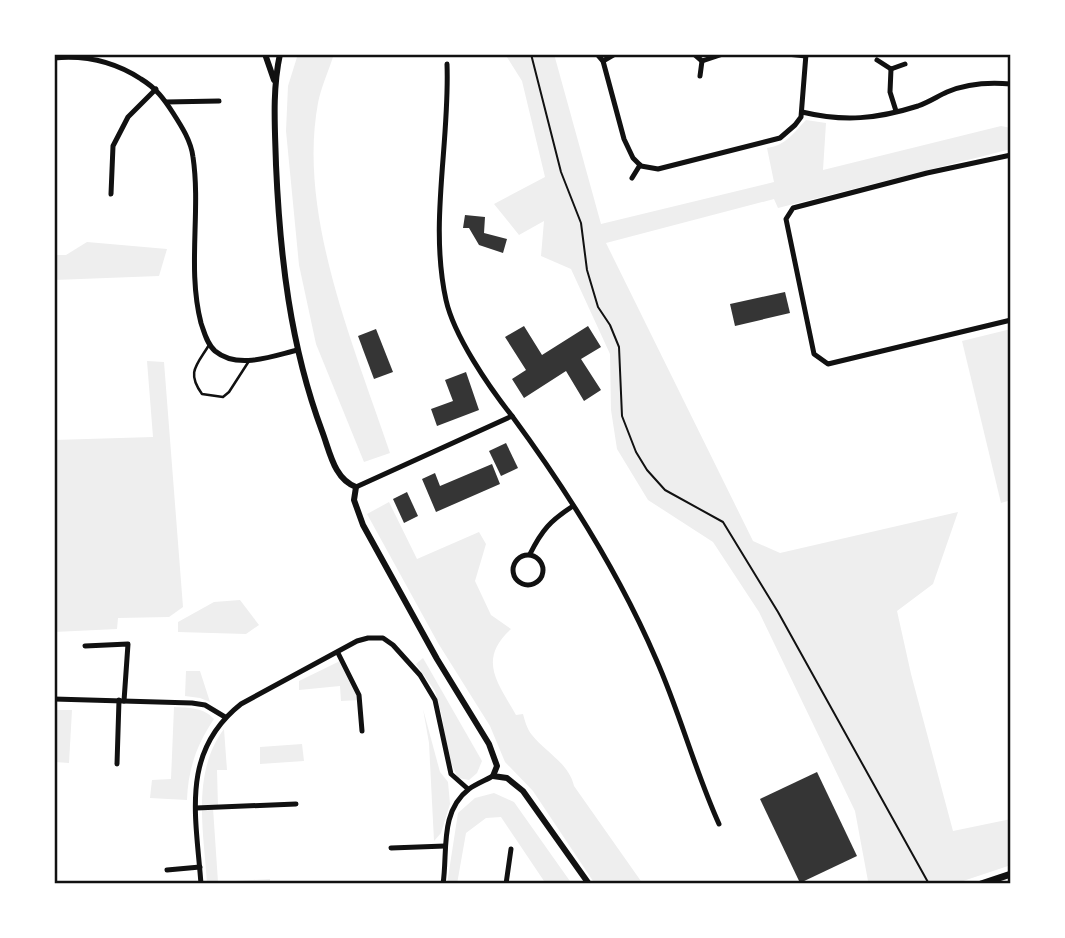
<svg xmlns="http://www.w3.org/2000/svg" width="1065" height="938" font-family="Mulish,sans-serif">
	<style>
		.green { fill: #eee }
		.building { fill: #353535 }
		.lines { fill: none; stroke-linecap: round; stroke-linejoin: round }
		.path { stroke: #111; stroke-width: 2 }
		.service { stroke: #111; stroke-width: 2.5 }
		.minor { stroke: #111; stroke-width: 5 }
		.tertiary { stroke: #111; stroke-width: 6 }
		.secondary { stroke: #111; stroke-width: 7 }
		.neatline { fill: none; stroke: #111; stroke-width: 2.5 }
	</style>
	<rect width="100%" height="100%" fill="#fff"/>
	<g class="green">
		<path d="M298,54H338L333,57C328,72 321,88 318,103C297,215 355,348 390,453L364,462L316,344L299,265L286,131L288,86Z"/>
		<path d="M505,54H554L601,224L774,182L767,148C787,145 793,133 806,120L826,123L823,170L1001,126L1011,128V149L778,208L774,199L606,243L753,541L780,553L958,512L933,584L897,611L911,674L953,831L1011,819V865L954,884H862L868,881L855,811L759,612L713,542L648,500L617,449L611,410L610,354L571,269L541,256L544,221L519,235L494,204L545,177L522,81Z"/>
		<path d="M87,242L167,249L159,276L54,280V255H66Z"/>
		<path d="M1011,329V500L1001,503L962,341Z"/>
		<path d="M147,361L164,362L183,607L169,617L118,618L117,629L54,632V440L153,437Z"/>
		<path d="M389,502L417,559L479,532L486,544L475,581L491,615L511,629C477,660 498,683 516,715L523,714C525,721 527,729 532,735C545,752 569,763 574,786L643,884H595L533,791L505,762L490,726L438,643L367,514Z"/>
		<path d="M240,600L259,625L246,634L178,632V622L214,602Z"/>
		<path d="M423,658L482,761L477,773L469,780L458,778L448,756L442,716L435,691L416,664Z"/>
		<path d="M342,660L360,700L341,701L340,686L299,690V681Z"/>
		<path d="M186,671H200L210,702L200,698L185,696Z"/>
		<path d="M174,707C189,708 203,707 214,719C197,744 188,769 187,800L150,798L152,780L171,779Z"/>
		<path d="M423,709L440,772L448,782L450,804L441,833L434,841L429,743Z"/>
		<path d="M57,710H72L69,763L55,762Z"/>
		<path d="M224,729L227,770H217L218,807L213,808L218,882L270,879V884H207C204,833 191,773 224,729Z"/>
		<path d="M302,744L304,761L260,764V747Z"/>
		<path d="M494,793L514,802L572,884H546L501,817L486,818L466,833L457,884H447L458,813L475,798Z"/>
	</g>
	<g class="building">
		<path d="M465,215L485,217L484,233L507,239L503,253L479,245L469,228H463Z"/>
		<path d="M785,292L790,313L735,326L730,304Z"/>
		<path d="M524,326L542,355L588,326L601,347L581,359L601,390L584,401L566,371L524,398L512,379L526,370L505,337Z"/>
		<path d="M376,329L393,372L374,379L358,336Z"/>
		<path d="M466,372L479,410L437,426L431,409L453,401L445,380Z"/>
		<path d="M506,443L518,468L501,476L489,451Z"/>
		<path d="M492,464L500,484L436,512L422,479L435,473L440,486Z"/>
		<path d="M407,492L418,516L404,523L393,499Z"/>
		<path d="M817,772L857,856L800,883L760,799Z"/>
	</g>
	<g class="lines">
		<path class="path" d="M531,54L561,172L581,223L587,270L598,307L610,325L619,347L622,416L636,452L647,470L665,490L723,522L778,612L929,884"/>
		<path class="service" d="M209,345C197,365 186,372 202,394L223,397L229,392L249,361"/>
		<g class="minor">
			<path d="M597,54L603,61L624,139L633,158L641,166L658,169L780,138L795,125L801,117L806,54"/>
			<path d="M694,54L702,61L723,54"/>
			<path d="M787,54L806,56"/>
			<path d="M54,58C85,55 115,62 141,79C156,88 164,99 173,113C182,127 191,141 193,157C201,211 187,269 201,323C204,332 207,344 215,351C238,370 272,356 298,350"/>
			<path d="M877,60L891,69"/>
			<path d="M603,61L615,54"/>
			<path d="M447,64C450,142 429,223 446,300C454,336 489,387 512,416"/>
			<path d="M891,69L890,92L896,111"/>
			<path d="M891,69L905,64"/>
			<path d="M700,76L702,61"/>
			<path d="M166,102L219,101"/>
			<path d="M802,112C844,122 877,119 918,106C929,102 938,96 947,92C968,83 989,82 1011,84"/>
			<path d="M1011,155L927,173L793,208L786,219L814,354L828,364L1011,320"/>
			<path d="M632,178L640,165"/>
			<path d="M111,194L113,146L128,117L156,89"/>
			<path d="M356,487L512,416C568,492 619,573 656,659C680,713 695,771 719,824"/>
			<path d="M530,554C542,530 550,521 573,506"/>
			<circle cx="528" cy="570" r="15"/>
			<path d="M85,646L128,644L124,701"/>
			<path d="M338,653L359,695L362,731"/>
			<path d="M54,699L192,703L205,705L225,717"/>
			<path d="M117,764L119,700"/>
			<path d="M196,808L296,804"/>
			<path d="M391,848L445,846"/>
			<path d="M167,870L200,867"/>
			<path d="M201,884C196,816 180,752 241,704L357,641L368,638H383L393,645L420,675L435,700L451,774L468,789"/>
			<path d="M443,884C448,852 439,812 469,789C476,784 486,780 493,776"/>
			<path d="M506,884L511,849"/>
		</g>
		<g class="tertiary">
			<path d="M265,54L274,80"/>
			<path d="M280,54C272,91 275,128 276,165C280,256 290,345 322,431C330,452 334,479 356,487L354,500L363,525L437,659L489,744L497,766L493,776L507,778L523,791L589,884"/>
		</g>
		<path class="secondary" d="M981,884L1011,874"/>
	</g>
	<rect width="1065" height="938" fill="none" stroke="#ffffff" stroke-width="112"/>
	<rect x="56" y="56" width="953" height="826" class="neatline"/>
</svg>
